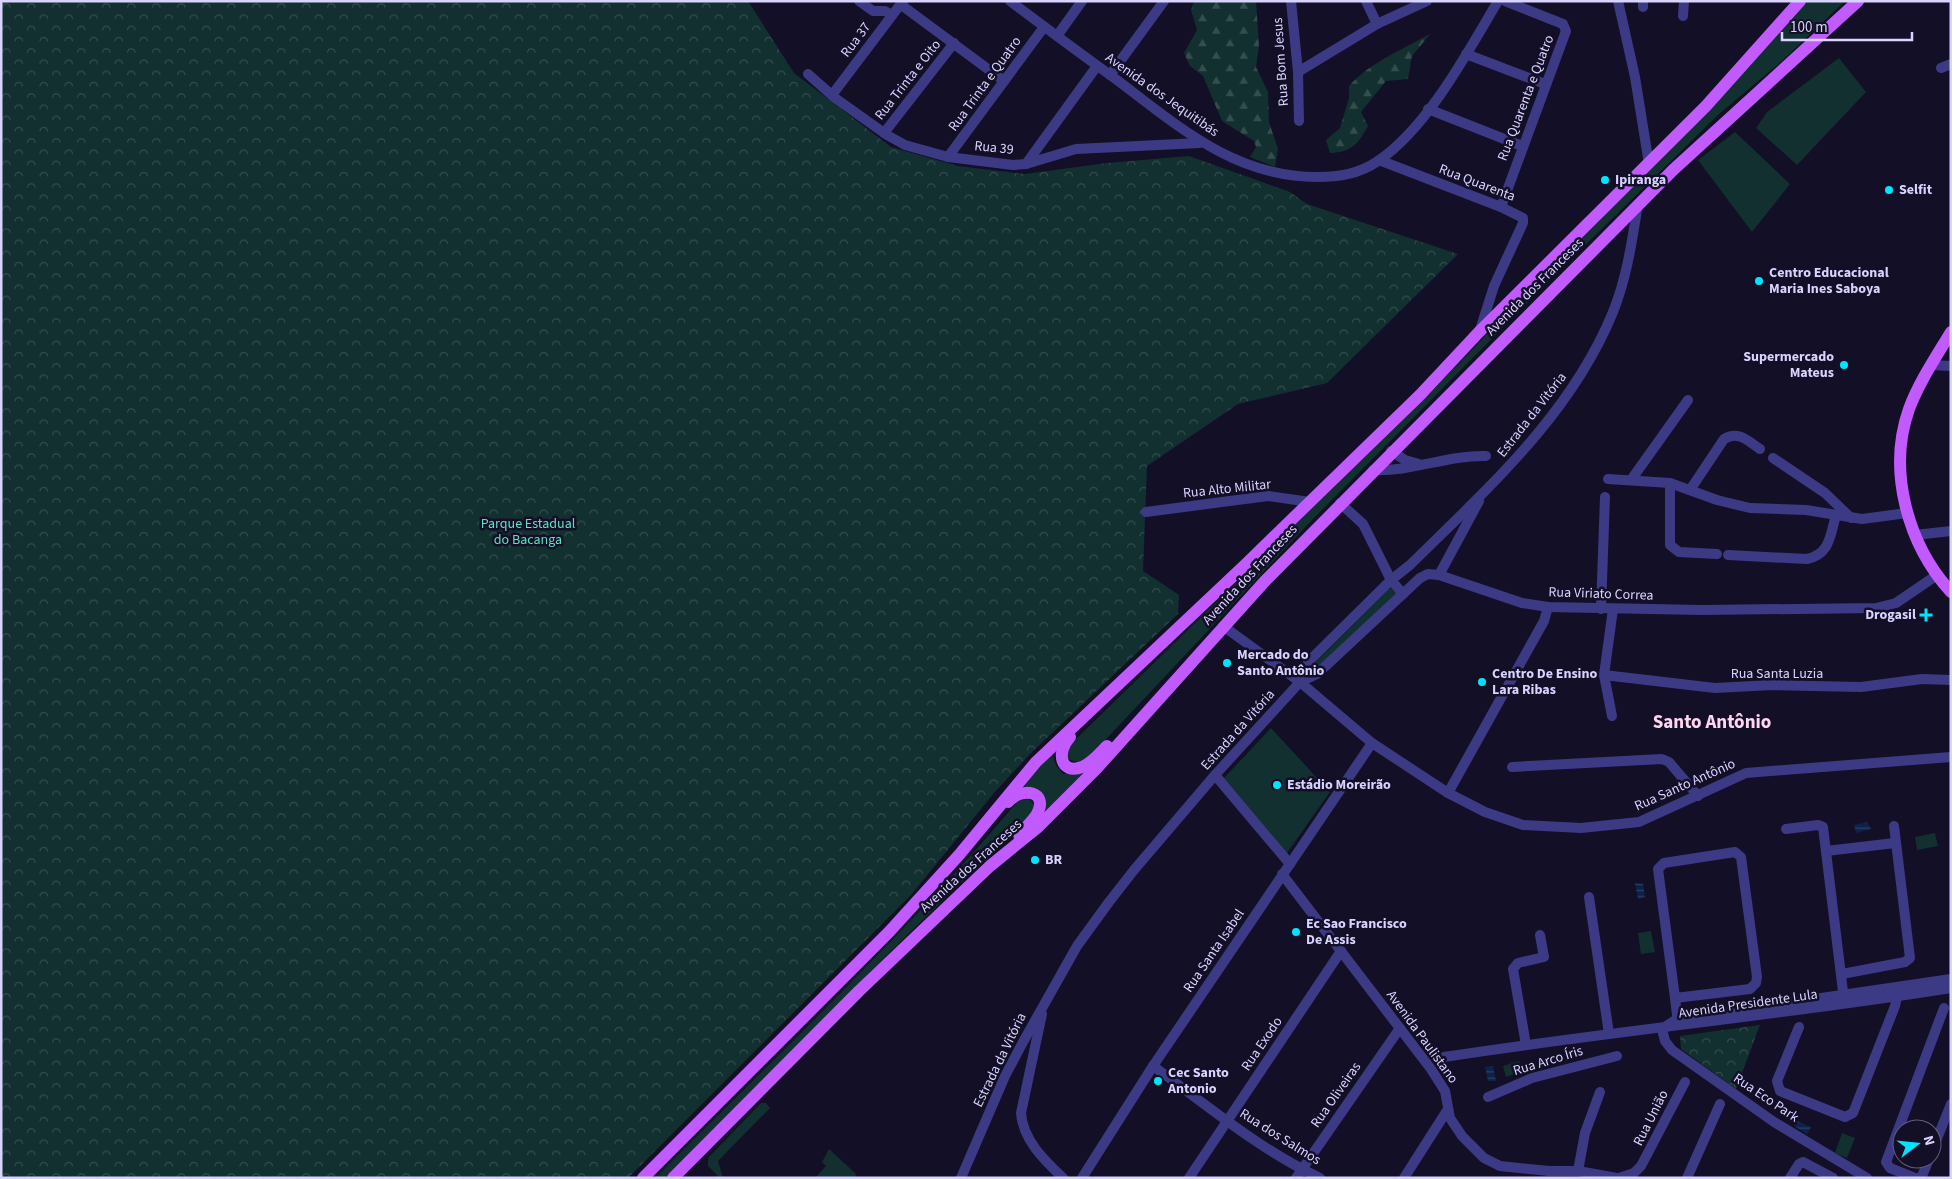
<svg xmlns="http://www.w3.org/2000/svg" width="1952" height="1179" font-family="'Source Sans 3',sans-serif">
	<style>
		.green { fill: #12302f }
		.forest { fill: url(#forest-firs) }
		.park { fill: url(#park-crowns) }
		.water { fill: url(#water-rules) }
		.lines { fill: none; stroke-linecap: round; stroke-linejoin: round }
		.minor { stroke: #3d3a85; stroke-width: 10 }
		.major { stroke: #c25bff; stroke-width: 12 }
		.poi-dot { fill: #00e5ff; stroke: #130f26; stroke-width: 2 }
		.labels { text-anchor: middle; dominant-baseline: central; stroke-width: 5; stroke-linejoin: round; paint-order: stroke }
		.street-label { font-size: 14px; fill: #d9d4ff; stroke: #130f26 }
		.poi-label { font-size: 14px; font-weight: bold; fill: #d9d4ff; stroke: #130f26; text-anchor: start }
		.park-label { font-size: 14px; fill: #5fe0c0; stroke: #130f26 }
		.district-label { font-size: 19px; font-weight: bold; fill: #ffd6f0; stroke: #130f26 }
	</style>
	<defs>
		<pattern id="forest-firs" width="22" height="20" patternUnits="userSpaceOnUse" patternTransform="scale(1.25)"><rect width="22" height="20" fill="#12302f"/><path d="M5 1l3.5 6h-7zM16 11l3.5 6h-7z" fill="#344d4e"/></pattern>
		<pattern id="park-crowns" width="20" height="18" patternUnits="userSpaceOnUse" patternTransform="scale(1.25)"><rect width="20" height="18" fill="#12302f"/><path d="M2 6a3 3 0 1 1 6 0M12 15a3 3 0 1 1 6 0" fill="none" stroke="#344d4e"/></pattern>
		<pattern id="water-rules" width="6" height="5" patternUnits="userSpaceOnUse" patternTransform="scale(1.25)"><rect width="6" height="5" fill="#0c2248"/><path d="M0 2.5h6" fill="none" stroke="#2f4163"/></pattern>
	</defs>
	<rect width="100%" height="100%" fill="#130f26"/>
	<g class="green">
		<path d="M1807,1H1845L1782,61L1719,114L1572,258L1311,521L1110,735C1100,745 1080,773 1066,756L1067,749L1074,741L1410,413L1693,126Z"/>
		<path d="M1839,58L1866,92L1797,165L1756,128L1767,112Z"/>
		<path d="M1735,132L1790,184L1752,232L1698,160Z"/>
		<path d="M1271,728L1330,792L1287,853L1224,778Z"/>
		<path d="M1052,753L1056,765L1063,774L1085,773L1044,816C1047,794 1042,787 1020,786Z"/>
		<path d="M1028,798C1037,803 1034,810 1030,817L903,939L665,1178H655C778,1054 906,934 1018,801Z"/>
		<path d="M1935,833L1938,846L1917,850L1915,837Z"/>
		<path d="M1651,931L1655,952L1641,954L1638,933Z"/>
		<path d="M1519,1061L1522,1071L1506,1077L1503,1066Z"/>
		<path d="M761,1103H766L770,1108L718,1161L723,1178H720L708,1166V1158Z"/>
		<path d="M1842,1133L1855,1138L1847,1158L1835,1153Z"/>
		<path d="M829,1149L856,1174L855,1178H815L826,1166L822,1162Z"/>
	</g>
	<g class="forest">
		<path d="M1194,1H1256L1259,46L1256,67L1268,92L1269,122L1278,149L1275,167L1250,157L1256,147L1254,141L1222,121L1203,76L1190,66L1184,53L1197,30L1191,10Z"/>
		<path d="M1431,33L1412,56L1408,79L1386,81L1361,112L1368,126C1358,144 1352,152 1330,153L1326,140L1340,128L1349,98V86C1370,62 1403,50 1431,33Z"/>
	</g>
	<g class="park">
		<path d="M1,1H748L794,73L891,147L958,166L1025,174L1107,163L1189,156L1290,192L1307,204L1458,254L1327,383L1238,404L1147,466L1143,571L1179,595L1178,614L1031,753L994,793L911,895L628,1178H1Z"/>
		<path d="M1390,588L1397,594L1310,677L1305,673Z"/>
		<path d="M1760,1025L1736,1089L1681,1049L1680,1036Z"/>
	</g>
	<g class="water">
		<path d="M1867,822L1871,829L1856,833L1854,825Z"/>
		<path d="M1635,883L1643,884L1645,897L1638,899Z"/>
		<path d="M1493,1066L1496,1081H1488L1485,1067Z"/>
		<path d="M1797,1121L1811,1127L1807,1134L1794,1126Z"/>
	</g>
	<g class="lines">
		<g class="minor">
			<path d="M859,1L873,11H885L892,15"/>
			<path d="M1010,1C1046,28 1081,54 1117,80C1179,127 1235,177 1317,177C1339,177 1359,174 1378,161C1428,127 1467,53 1498,1"/>
			<path d="M1291,1L1298,72L1299,121"/>
			<path d="M1366,1L1377,24"/>
			<path d="M1618,1L1635,77L1649,164"/>
			<path d="M1643,1V7"/>
			<path d="M900,4L1004,81"/>
			<path d="M1683,16L1684,1"/>
			<path d="M1057,36L1082,1"/>
			<path d="M1466,54L1545,84"/>
			<path d="M1941,68L1951,64"/>
			<path d="M1298,72L1377,24L1427,1"/>
			<path d="M808,74L835,98L887,135L905,145L948,157L1013,165L1026,164L1076,149L1200,143"/>
			<path d="M1110,75L1164,1"/>
			<path d="M832,95L903,1"/>
			<path d="M1428,109L1522,146"/>
			<path d="M884,133L954,43"/>
			<path d="M948,157L1044,27"/>
			<path d="M1379,160L1501,207L1523,218V223L1494,286L1480,330"/>
			<path d="M1026,164L1097,66"/>
			<path d="M1501,207L1566,31L1563,24L1505,1"/>
			<path d="M1931,365L1951,366"/>
			<path d="M1391,451L1405,460L1419,464"/>
			<path d="M1773,458L1825,493L1851,518"/>
			<path d="M1373,470C1411,472 1447,455 1486,456"/>
			<path d="M1608,479L1670,483L1717,500L1750,508L1806,510L1862,519L1907,513"/>
			<path d="M1631,480L1688,400"/>
			<path d="M1670,483V545L1679,552L1717,554"/>
			<path d="M1690,490L1724,439C1738,430 1748,441 1760,449"/>
			<path d="M1340,503L1363,524L1391,580L1403,594"/>
			<path d="M1146,512L1268,496L1310,502"/>
			<path d="M1915,535L1951,531"/>
			<path d="M1728,555L1807,559C1830,554 1830,536 1836,515"/>
			<path d="M1439,575L1479,501"/>
			<path d="M1601,609L1605,497"/>
			<path d="M1223,626L1300,682L1372,743L1448,793L1485,812L1523,825L1581,828L1639,822L1746,773L1951,757"/>
			<path d="M1604,675L1715,688L1772,685L1861,687L1922,679L1951,680"/>
			<path d="M1300,682L1317,674L1420,578L1428,574L1439,575L1522,603L1548,607L1702,610L1876,608L1896,603L1937,575"/>
			<path d="M1612,716L1604,675L1613,609"/>
			<path d="M1512,767L1662,759L1669,762L1698,796"/>
			<path d="M1215,775L1290,864"/>
			<path d="M1448,793L1544,621L1548,607"/>
			<path d="M1786,829L1818,825L1823,827L1844,1000"/>
			<path d="M1826,851L1895,843"/>
			<path d="M1735,852L1741,857L1757,977L1756,983L1750,989L1675,998L1658,869L1664,863Z"/>
			<path d="M1282,874L1431,1069L1445,1091L1450,1118L1462,1136L1484,1158L1500,1166L1549,1171H1578L1617,1178"/>
			<path d="M1589,897L1609,1034"/>
			<path d="M1842,974L1905,962L1910,958L1894,826"/>
			<path d="M1675,998L1678,1024"/>
			<path d="M1042,1014L1021,1113C1023,1140 1044,1160 1063,1178"/>
			<path d="M1665,1027L1677,1019L1951,979"/>
			<path d="M1799,1027L1777,1081L1780,1091L1845,1117L1853,1113L1895,1006L1898,992"/>
			<path d="M1662,1029L1665,1041L1672,1050L1774,1122L1867,1178"/>
			<path d="M1526,1045L1513,969L1518,963L1544,957L1540,935"/>
			<path d="M1444,1057C1613,1031 1782,1015 1951,988"/>
			<path d="M1153,1066C1207,1105 1260,1150 1320,1178"/>
			<path d="M1488,1097L1532,1078L1617,1056"/>
			<path d="M1932,1151L1951,1104"/>
			<path d="M1578,1171L1585,1133L1600,1092"/>
			<path d="M961,1178L1005,1076L1023,1042L1077,946L1109,902L1134,870L1215,775L1300,682L1308,662L1391,580L1410,565C1487,489 1571,415 1613,312C1627,277 1632,241 1638,204"/>
			<path d="M1082,1178L1153,1066L1372,743"/>
			<path d="M1189,1178L1341,951"/>
			<path d="M1296,1178L1400,1028"/>
			<path d="M1404,1178L1448,1109"/>
			<path d="M1619,1178L1634,1173L1641,1166L1685,1082"/>
			<path d="M1687,1178L1720,1104"/>
			<path d="M1790,1178L1799,1164L1803,1162L1833,1178"/>
			<path d="M1915,1178L1890,1168L1886,1162L1944,1008"/>
			<path d="M1919,1178L1922,1176L1929,1159"/>
		</g>
		<g class="major">
			<path d="M1951,332C1936,357 1919,382 1909,409C1887,471 1908,545 1951,592"/>
			<path d="M1070,737C1056,752 1060,775 1082,767C1092,763 1100,753 1107,746"/>
			<path d="M1008,802C1022,786 1049,791 1037,814C1033,821 1025,828 1019,835"/>
			<path d="M643,1178L889,932L959,855L1036,762L1247,563L1420,395L1479,332L1706,106L1800,1"/>
			<path d="M673,1178L859,991L990,866L1038,827L1097,768L1265,581L1673,170L1858,1"/>
		</g>
	</g>
	<g class="poi-dot">
		<circle cx="1605" cy="180" r="5"/>
		<circle cx="1889" cy="190" r="5"/>
		<circle cx="1759" cy="281" r="5"/>
		<circle cx="1844" cy="365" r="5"/>
		<path d="M1923.5 607.5h5v5h5v5h-5v5h-5v-5h-5v-5h5z"/>
		<circle cx="1227" cy="663" r="5"/>
		<circle cx="1482" cy="682" r="5"/>
		<circle cx="1277" cy="785" r="5"/>
		<circle cx="1035" cy="860" r="5"/>
		<circle cx="1296" cy="932" r="5"/>
		<circle cx="1158" cy="1081" r="5"/>
	</g>
	<g class="labels">
		<g class="street-label">
			<text transform="translate(856 40) rotate(-53)">Rua 37</text>
			<text transform="translate(1281 62) rotate(-94)">Rua Bom Jesus</text>
			<text transform="translate(908 80) rotate(-52)">Rua Trinta e Oito</text>
			<text transform="translate(985 84) rotate(-54)">Rua Trinta e Quatro</text>
			<text transform="translate(1162 95) rotate(35)">Avenida dos Jequitibás</text>
			<text transform="translate(1526 98) rotate(-69)">Rua Quarenta e Quatro</text>
			<text transform="translate(994 148) rotate(6)">Rua 39</text>
			<text transform="translate(1477 183) rotate(21)">Rua Quarenta</text>
			<text transform="translate(1535 287) rotate(-45)">Avenida dos Franceses</text>
			<text transform="translate(1532 415) rotate(-52)">Estrada da Vitória</text>
			<text transform="translate(1227 489) rotate(-6)">Rua Alto Militar</text>
			<text transform="translate(1250 575) rotate(-47)">Avenida dos Franceses</text>
			<text transform="translate(1601 594) rotate(2)">Rua Viriato Correa</text>
			<text x="1777" y="674">Rua Santa Luzia</text>
			<text transform="translate(1238 730) rotate(-48)">Estrada da Vitória</text>
			<text transform="translate(1685 785) rotate(-24)">Rua Santo Antônio</text>
			<text transform="translate(971 866) rotate(-42)">Avenida dos Franceses</text>
			<text transform="translate(1214 951) rotate(-56)">Rua Santa Isabel</text>
			<text transform="translate(1748 1004) rotate(-8)">Avenida Presidente Lula</text>
			<text transform="translate(1422 1037) rotate(54)">Avenida Paulistano</text>
			<text transform="translate(1262 1044) rotate(-56)">Rua Exodo</text>
			<text transform="translate(1000 1060) rotate(-64)">Estrada da Vitória</text>
			<text transform="translate(1548 1061) rotate(-17)">Rua Arco Íris</text>
			<text transform="translate(1336 1095) rotate(-55)">Rua Oliveiras</text>
			<text transform="translate(1766 1098) rotate(34)">Rua Eco Park</text>
			<text transform="translate(1651 1118) rotate(-63)">Rua União</text>
			<text transform="translate(1280 1137) rotate(32)">Rua dos Salmos</text>
		</g>
		<g class="poi-label">
			<text x="1615" y="180">Ipiranga</text>
			<text x="1899" y="190">Selfit</text>
			<text x="1769" y="273">Centro Educacional<tspan x="1769" dy="16">Maria Ines Saboya</tspan></text>
			<text x="1834" y="357" text-anchor="end">Supermercado<tspan x="1834" dy="16">Mateus</tspan></text>
			<text x="1916" y="615" text-anchor="end">Drogasil</text>
			<text x="1237" y="655">Mercado do<tspan x="1237" dy="16">Santo Antônio</tspan></text>
			<text x="1492" y="674">Centro De Ensino<tspan x="1492" dy="16">Lara Ribas</tspan></text>
			<text x="1287" y="785">Estádio Moreirão</text>
			<text x="1045" y="860">BR</text>
			<text x="1306" y="924">Ec Sao Francisco<tspan x="1306" dy="16">De Assis</tspan></text>
			<text x="1168" y="1073">Cec Santo<tspan x="1168" dy="16">Antonio</tspan></text>
		</g>
		<g class="park-label">
			<text x="528" y="524">Parque Estadual<tspan x="528" dy="16">do Bacanga</tspan></text>
		</g>
		<g class="district-label">
			<text x="1712" y="722">Santo Antônio</text>
		</g>
	</g>
	<rect width="1952" height="1179" fill="none" stroke="#d9d4ff" stroke-width="5"/>
	<g transform="translate(1917 1144) rotate(74)"><circle r="24" fill="#130f26" stroke="#625e7d"/>
	<path d="M0-4L9 19L0 12L-9 19Z" fill="#00e5ff"/>
	<text y="-8" font-size="14" font-weight="bold" text-anchor="middle" fill="#d9d4ff">N</text>
	</g>
	<path d="M1782 32v8h130v-8" fill="none" stroke="#d9d4ff" stroke-width="2.5"/>
	<text x="1790" y="32" font-size="15" fill="#d9d4ff" stroke="#130f26" stroke-width="4" paint-order="stroke">100 m</text>
</svg>
